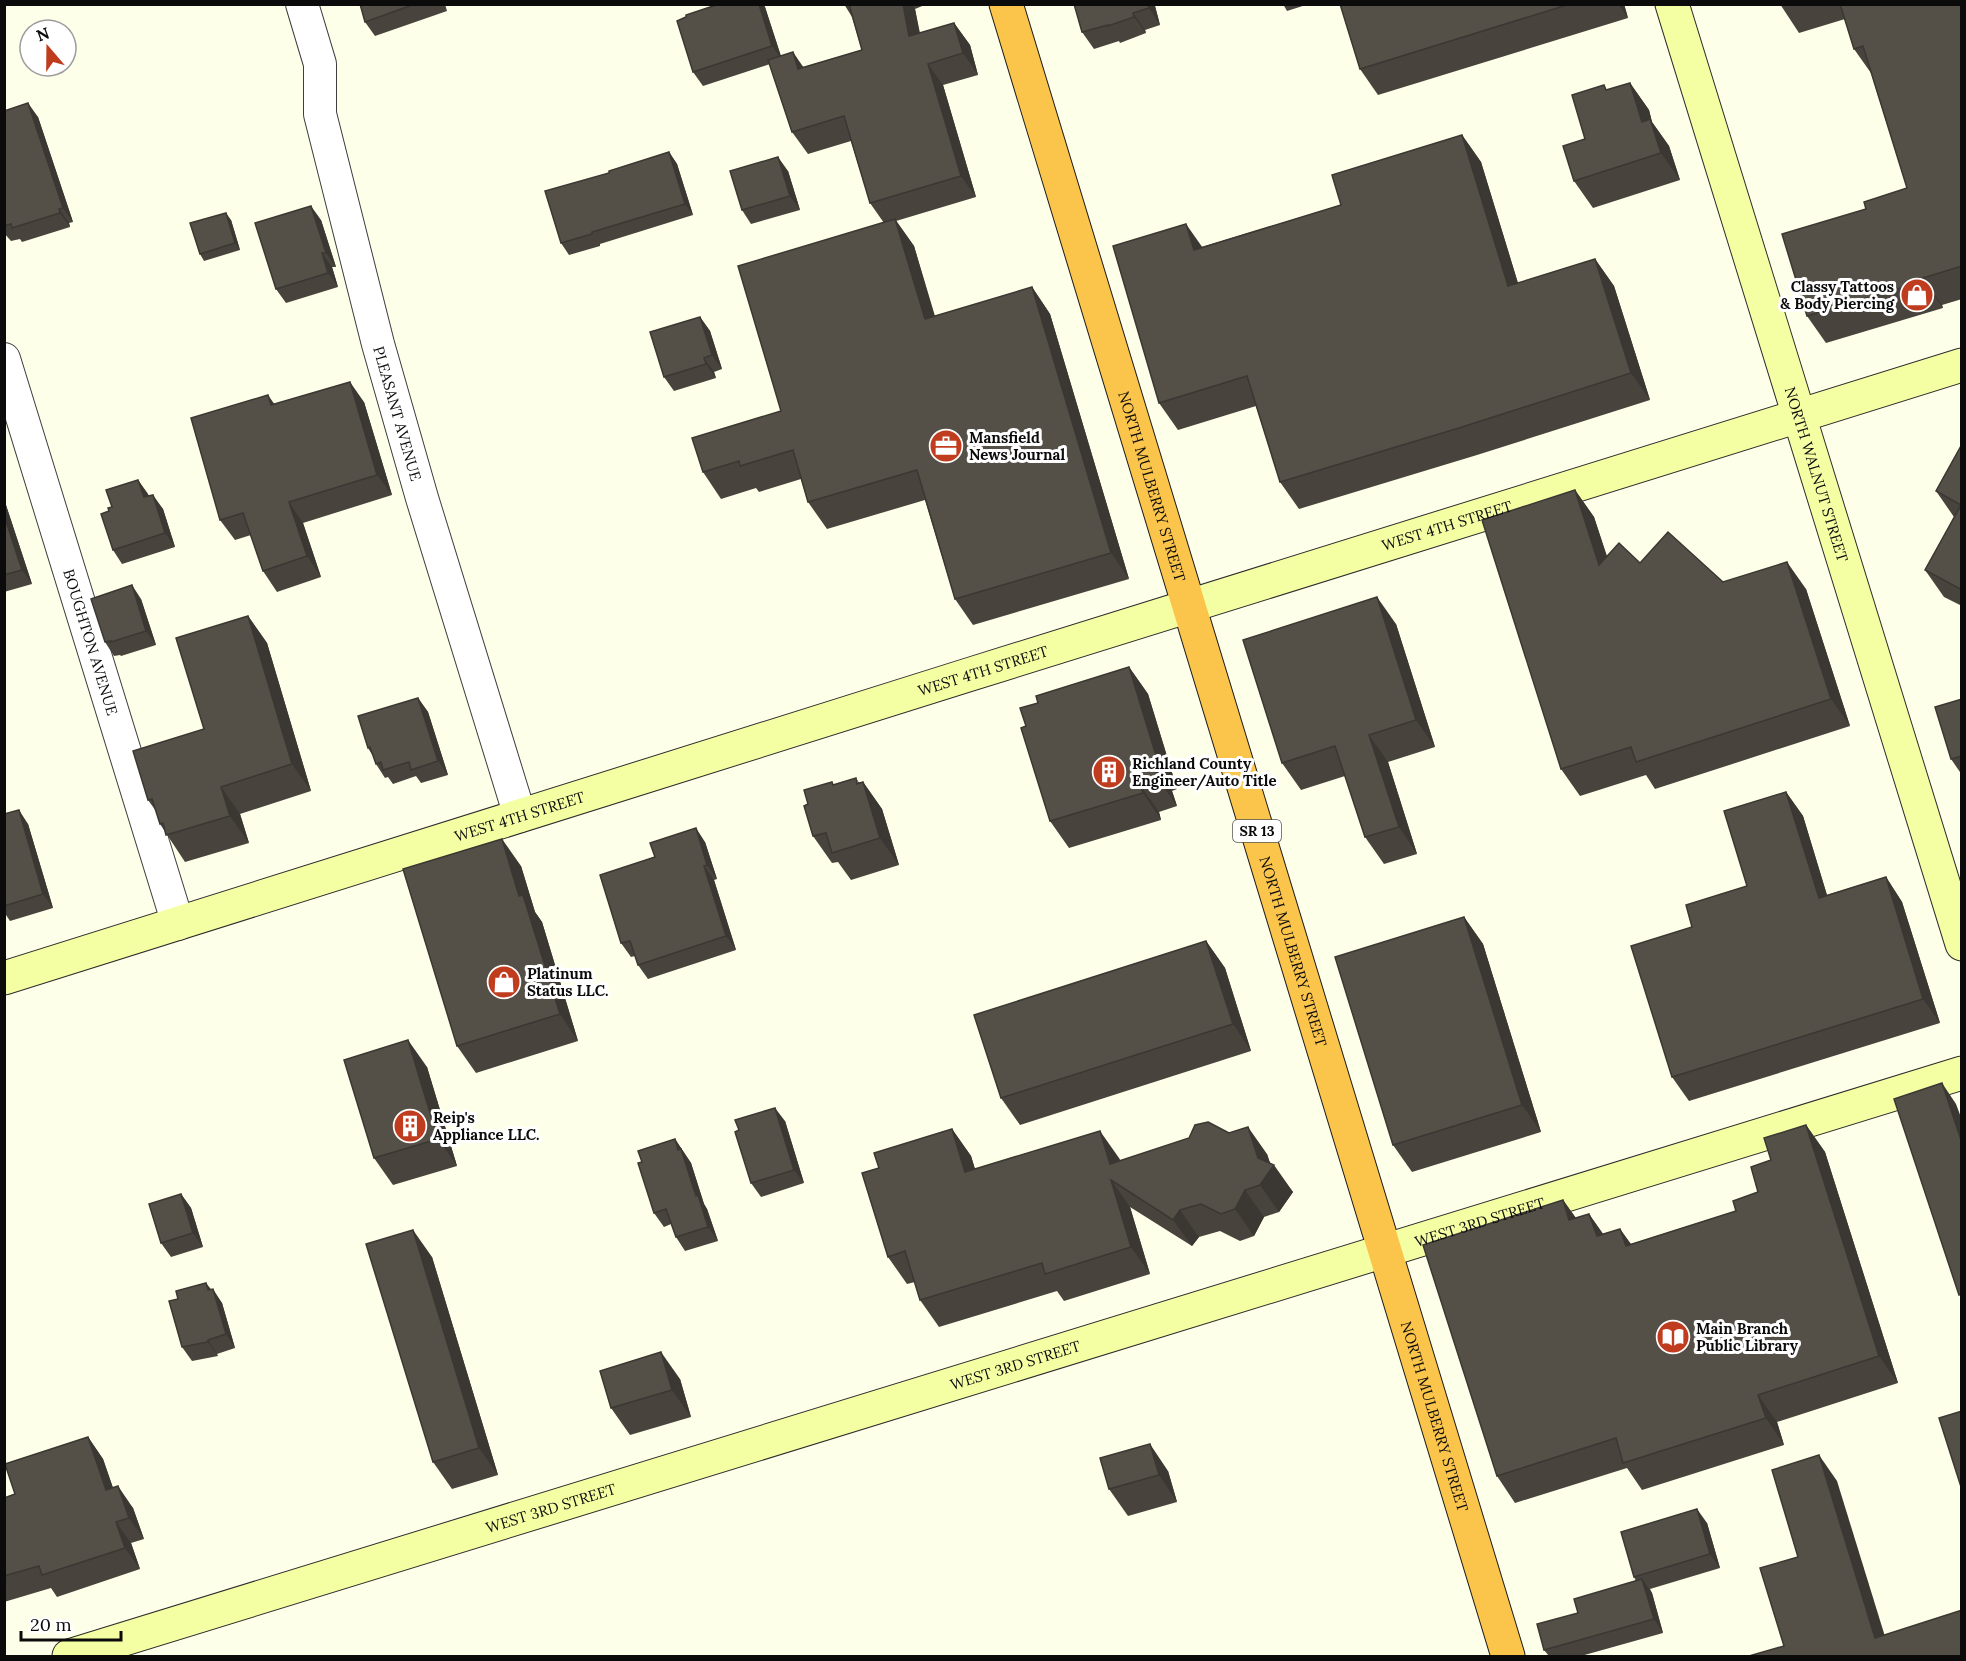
<svg xmlns="http://www.w3.org/2000/svg" width="1966" height="1661" font-family="Lora,serif">
	<style>
		.lines { fill: none; stroke-linecap: round; stroke-linejoin: round }
		.street-casing { stroke: #3e3e3e; stroke-width: 34 }
		.secondary-casing { stroke: #2d2d2d; stroke-width: 35 }
		.highway-casing { stroke: #1c1c1c; stroke-width: 35 }
		.street { stroke: #fff; stroke-width: 32 }
		.secondary { stroke: #f4ffa4; stroke-width: 33 }
		.highway { stroke: #fbc44b; stroke-width: 33 }
		.wall { fill: #48443d }
		.shaded-wall { fill: #3b3732 }
		.building { fill: #544f47; stroke: #3b3732; stroke-width: 1.5 }
		.labels { text-anchor: middle; dominant-baseline: central; stroke-width: 6; stroke-linejoin: round; paint-order: stroke }
		.shield { fill: #fff; stroke: #545454; stroke-width: 1.5 }
		.shield-label { font-size: 14px; font-weight: bold; fill: #0b0b0b }
		.poi-label { font-size: 15px; font-weight: bold; fill: #0b0b0b; stroke: #fff; text-anchor: start }
		.street-label { font-size: 15px; fill: #0b0b0b; stroke: #fff }
	</style>
	<rect width="100%" height="100%" fill="#feffe9"/>
	<g class="lines">
		<g class="street-casing">
			<g id="street">
				<path id="s1" d="M302,4L320,64V114L378,344L422,498L520,816"/>
				<path id="s2" d="M4,359L178,924"/>
			</g>
		</g>
		<g class="secondary-casing">
			<g id="secondary">
				<path id="s3" d="M1672,4L1962,944"/>
				<path id="s4" d="M4,978C657,773 1308,567 1962,365"/>
				<path id="s5" d="M69,1656L1962,1073"/>
			</g>
		</g>
		<g class="highway-casing">
			<g id="highway">
				<path id="s6" d="M1006,4L1508,1656"/>
			</g>
		</g>
		<use href="#street" class="street"/>
		<use href="#secondary" class="secondary"/>
		<use href="#highway" class="highway"/>
	</g>
	<g class="wall">
		<path d="M360,4H445L447,11L375,36L365,22Z"/>
		<path d="M719,4H763L765,7L781,56L804,67L862,50L852,17L844,4H927L915,9L920,33L954,23L970,45L978,75L943,85L976,197L896,221L914,246L935,316L1032,287L1050,314L1129,579L973,625L955,599L925,500L827,529L808,502L801,479L759,492L756,488L721,499L703,472L781,411L884,223L870,203L851,141L808,154L792,132L770,64L703,86L693,72Z"/>
		<path d="M1074,4H1161L1155,6L1160,25L1145,30L1146,33L1120,43L1119,41L1094,49L1082,32Z"/>
		<path d="M1283,4H1309L1287,11Z"/>
		<path d="M1340,4H1624L1628,18L1378,95L1360,69Z"/>
		<path d="M1780,4H1962V299L1942,305L1943,308L1826,343L1807,316L1866,209L1907,188L1871,73L1854,49L1845,19L1799,33Z"/>
		<path d="M1630,83L1649,110L1652,122L1669,146L1680,180L1593,208L1574,181L1585,139L1608,90Z"/>
		<path d="M4,111L38,117L73,222L69,223L70,227L22,242L20,239L11,241L4,233Z"/>
		<path d="M1462,135L1481,162L1518,283L1595,259L1614,286L1650,400L1477,455L1299,509L1280,482L1256,406L1178,430L1159,403L1202,247L1341,205Z"/>
		<path d="M669,152L677,164L693,215L600,244V246L569,255L561,243L609,173Z"/>
		<path d="M788,171L800,210L751,224L742,210Z"/>
		<path d="M231,220L240,250L204,261L200,254Z"/>
		<path d="M321,220L336,267H332L338,287L286,303L276,289Z"/>
		<path d="M700,317L710,331L722,369L714,372L716,378L674,391L664,377Z"/>
		<path d="M364,402L392,495L303,523L321,577L277,592L263,571L251,535L235,540L220,520L274,404Z"/>
		<path d="M1962,444V606L1944,597L1925,570L1954,517L1936,491Z"/>
		<path d="M138,480L149,496L163,509L175,547L122,564L113,550L112,507Z"/>
		<path d="M1575,490L1594,517L1607,556L1640,563L1723,582L1806,589L1850,726L1655,789L1646,775L1580,796L1561,769Z"/>
		<path d="M4,499L32,584L4,592Z"/>
		<path d="M141,599L156,645L121,656L120,655L114,656L105,642Z"/>
		<path d="M248,616L267,643L311,791L240,814L249,843L185,862L160,824L156,811L148,800L204,729Z"/>
		<path d="M1396,624L1435,747L1388,762L1417,854L1384,864L1365,837L1345,776L1301,790L1282,763Z"/>
		<path d="M1129,667L1148,694L1177,789L1172,791L1177,806L1159,812L1161,820L1069,848L1050,821L1026,726L1038,703Z"/>
		<path d="M418,698L428,712L448,775L421,783L416,776L393,784L388,777L385,778L376,764L373,756L368,748Z"/>
		<path d="M1962,699V775L1951,759Z"/>
		<path d="M832,782L834,785L863,782L882,809L899,865L851,880L838,862L832,863L813,836L808,804Z"/>
		<path d="M1786,792L1803,816L1827,895L1886,877L1902,902L1940,1023L1689,1101L1672,1077L1692,927L1747,886Z"/>
		<path d="M4,814L28,824L53,908L10,921L4,912Z"/>
		<path d="M705,842L717,879L714,880L736,950L648,979L638,965L635,956L631,957L621,943Z"/>
		<path d="M521,866L535,912L542,922L578,1041L476,1073L457,1046Z"/>
		<path d="M1464,917L1483,944L1541,1132L1412,1172L1393,1145Z"/>
		<path d="M1206,941L1225,968L1251,1051L1020,1125L1001,1098Z"/>
		<path d="M427,1067L457,1166L393,1185L374,1158Z"/>
		<path d="M785,1121L804,1183L761,1197L751,1183Z"/>
		<path d="M1806,1125L1825,1152L1898,1383L1777,1422L1784,1445L1642,1490L1627,1468L1515,1503L1497,1476L1563,1200L1576,1218L1589,1214L1603,1234L1620,1229L1631,1244L1736,1211L1758,1192L1771,1160Z"/>
		<path d="M952,1129L971,1156L975,1169L1119,1158L1120,1160L1267,1154L1270,1163L1293,1192L1279,1212L1264,1217L1254,1236L1240,1241L1220,1231L1199,1237L1192,1246L1130,1207L1150,1274L1064,1301L1057,1291L939,1327L920,1300L915,1282L907,1284L888,1257L879,1168Z"/>
		<path d="M675,1139L691,1163L704,1204L707,1209L718,1241L685,1251L676,1237L671,1224L664,1227L654,1213L642,1162Z"/>
		<path d="M181,1194L191,1208L203,1247L171,1257L161,1243Z"/>
		<path d="M432,1257L498,1475L452,1489L433,1462Z"/>
		<path d="M211,1289L222,1303L235,1348L217,1354L218,1356L192,1361L182,1347L178,1299Z"/>
		<path d="M680,1379L691,1417L630,1435L611,1408Z"/>
		<path d="M88,1437L103,1459L113,1488L133,1508L144,1539L131,1543L140,1569L57,1597L51,1588L4,1602V1498L15,1494Z"/>
		<path d="M1168,1471L1177,1502L1128,1516L1109,1489Z"/>
		<path d="M1707,1523L1720,1568L1650,1589L1652,1593L1663,1633L1581,1656H1549L1544,1650L1578,1613L1636,1581L1634,1577Z"/>
	</g>
	<g class="shaded-wall">
		<path d="M759,4H763L765,7L782,60L772,46Z"/>
		<path d="M903,4H912L915,9L924,58L909,36Z"/>
		<path d="M1148,4H1153L1155,6L1160,25L1149,8Z"/>
		<path d="M1618,4H1624L1628,18Z"/>
		<path d="M1133,13L1145,30L1146,33L1134,17Z"/>
		<path d="M954,23L970,45L978,75L963,53Z"/>
		<path d="M793,52L808,74L798,69Z"/>
		<path d="M928,64L943,85L976,197L961,176Z"/>
		<path d="M1630,83L1649,110L1652,122L1669,146L1680,180L1661,153L1642,122Z"/>
		<path d="M28,103L38,117L73,222L63,208Z"/>
		<path d="M1462,135L1481,162L1527,313L1508,286Z"/>
		<path d="M669,152L677,164L693,215L685,204Z"/>
		<path d="M778,157L788,171L800,210L790,196Z"/>
		<path d="M311,206L321,220L336,267L326,253Z"/>
		<path d="M59,209L69,223L70,227L60,213Z"/>
		<path d="M226,213L231,220L240,250L235,243Z"/>
		<path d="M895,219L914,246L943,346L925,319Z"/>
		<path d="M1186,224L1205,251L1194,250Z"/>
		<path d="M322,253L332,267L338,287L328,273Z"/>
		<path d="M1595,259L1614,286L1650,400L1631,373Z"/>
		<path d="M1923,278L1942,305L1943,308L1924,281Z"/>
		<path d="M1032,287L1050,314L1129,579L1111,553Z"/>
		<path d="M700,317L710,331L722,369L712,355Z"/>
		<path d="M704,358L714,372L716,378L706,364Z"/>
		<path d="M350,382L364,402L392,495L377,475Z"/>
		<path d="M268,395L282,415L271,405Z"/>
		<path d="M138,480L148,494L154,511L144,497Z"/>
		<path d="M1575,490L1594,517L1618,592L1599,565Z"/>
		<path d="M153,495L163,509L175,547L165,533Z"/>
		<path d="M4,499L32,584L22,570L4,515Z"/>
		<path d="M289,502L303,523L321,577L307,556Z"/>
		<path d="M1787,562L1806,589L1850,726L1831,699Z"/>
		<path d="M132,585L141,599L156,645L146,631Z"/>
		<path d="M1377,597L1396,624L1435,747L1416,720Z"/>
		<path d="M248,616L267,643L311,791L292,764Z"/>
		<path d="M1129,667L1148,694L1177,789L1158,762Z"/>
		<path d="M418,698L428,712L448,775L438,761Z"/>
		<path d="M1369,735L1388,762L1417,854L1399,827Z"/>
		<path d="M1153,764L1172,791L1177,806L1158,779Z"/>
		<path d="M856,778L867,795L863,782L882,809L899,865L880,838Z"/>
		<path d="M1140,785L1159,812L1161,820L1143,793Z"/>
		<path d="M221,787L240,814L249,843L230,816Z"/>
		<path d="M1786,792L1803,816L1835,922L1819,898Z"/>
		<path d="M19,810L28,824L53,908L43,894Z"/>
		<path d="M696,828L705,842L717,879L707,865Z"/>
		<path d="M502,839L521,866L535,912L542,922L578,1041L560,1014L519,896Z"/>
		<path d="M704,866L714,880L736,950L726,936Z"/>
		<path d="M1886,877L1902,902L1940,1023L1923,999Z"/>
		<path d="M1464,917L1483,944L1541,1132L1522,1105Z"/>
		<path d="M1206,941L1225,968L1251,1051L1233,1024Z"/>
		<path d="M408,1040L427,1067L457,1166L438,1139Z"/>
		<path d="M1942,1083L1956,1104L1962,1120V1143Z"/>
		<path d="M775,1108L785,1121L804,1183L794,1170Z"/>
		<path d="M1806,1125L1825,1152L1898,1383L1879,1356Z"/>
		<path d="M1248,1127L1267,1154L1272,1169L1274,1165L1293,1192L1279,1212L1260,1185L1258,1158Z"/>
		<path d="M952,1129L971,1156L984,1199L965,1172Z"/>
		<path d="M1100,1131L1119,1158L1129,1191L1110,1164Z"/>
		<path d="M675,1139L691,1163L704,1204L707,1209L718,1241L708,1227Z"/>
		<path d="M1111,1180L1130,1207L1150,1274L1131,1247Z"/>
		<path d="M1245,1190L1264,1217L1254,1236L1235,1209Z"/>
		<path d="M181,1194L191,1208L203,1247L193,1233Z"/>
		<path d="M1563,1200L1582,1227L1569,1220Z"/>
		<path d="M1180,1210L1199,1237L1192,1246L1173,1220Z"/>
		<path d="M1589,1214L1608,1241L1597,1236Z"/>
		<path d="M1620,1229L1639,1256L1626,1246Z"/>
		<path d="M413,1230L432,1257L498,1475L479,1448Z"/>
		<path d="M206,1283L214,1293L213,1289L222,1303L235,1348L226,1334L208,1290Z"/>
		<path d="M208,1340L217,1354L218,1356L208,1342Z"/>
		<path d="M661,1352L680,1379L691,1417L672,1390Z"/>
		<path d="M1758,1395L1777,1422L1784,1445L1766,1418Z"/>
		<path d="M88,1437L103,1459L121,1511L106,1490Z"/>
		<path d="M1150,1444L1168,1471L1177,1502L1159,1475Z"/>
		<path d="M1819,1455L1837,1481L1891,1656L1875,1638Z"/>
		<path d="M118,1486L133,1508L144,1539L129,1518Z"/>
		<path d="M1697,1509L1707,1523L1720,1568L1710,1554Z"/>
		<path d="M116,1522L131,1543L140,1569L125,1548Z"/>
		<path d="M1642,1579L1652,1593L1663,1633L1654,1619Z"/>
	</g>
	<g class="building">
		<path d="M360,4H415L365,22Z"/>
		<path d="M719,4H759L772,46L693,72L677,21L686,17V15Z"/>
		<path d="M849,4H903L909,36L954,23L963,53L928,64L961,176L870,203L844,116L792,132L768,60L793,52L798,69L862,50Z"/>
		<path d="M1074,4H1148L1149,8L1133,13L1134,17L1108,26V25L1082,32Z"/>
		<path d="M1340,4H1570L1360,69Z"/>
		<path d="M1840,4H1962V266L1923,278L1924,281L1807,316L1782,234L1866,209L1864,202L1907,188L1863,46L1854,49Z"/>
		<path d="M1630,83L1642,122L1650,119L1661,153L1574,181L1563,146L1585,139L1572,95L1604,85L1606,90Z"/>
		<path d="M28,103L63,208L59,209L60,213L12,228L11,224L4,226V111Z"/>
		<path d="M1462,135L1508,286L1595,259L1631,373L1459,428L1280,482L1247,376L1159,403L1113,246L1186,224L1194,250L1341,205L1332,175Z"/>
		<path d="M669,152L685,204L592,232V234L561,243L545,191L609,173V171Z"/>
		<path d="M778,157L790,196L742,210L730,171Z"/>
		<path d="M311,206L326,253H322L328,273L276,289L255,223Z"/>
		<path d="M226,213L235,243L200,254L190,223Z"/>
		<path d="M895,219L925,319L1032,287L1111,553L955,599L917,470L808,502L793,450L740,466L739,461L703,472L692,438L781,411L738,266Z"/>
		<path d="M700,317L712,355L704,358L706,364L664,377L650,332Z"/>
		<path d="M350,382L377,475L289,502L307,556L263,571L243,513L220,520L191,418L268,395L271,405Z"/>
		<path d="M1962,444V590L1925,570L1961,505L1936,491Z"/>
		<path d="M138,480L144,497L153,495L165,533L113,550L101,514L109,511L108,508L112,507L106,490Z"/>
		<path d="M1575,490L1599,565L1619,543L1640,563L1668,532L1723,582L1787,562L1831,699L1636,762L1631,747L1561,769L1482,520Z"/>
		<path d="M4,515L22,570L4,575Z"/>
		<path d="M132,585L146,631L111,642V641L105,642L91,599Z"/>
		<path d="M1377,597L1416,720L1369,735L1399,827L1365,837L1335,746L1282,763L1243,640Z"/>
		<path d="M248,616L292,764L221,787L230,816L166,835L163,823L160,824L152,799L148,800L133,751L204,729L176,638Z"/>
		<path d="M1129,667L1158,762L1153,764L1158,779L1140,785L1143,793L1050,821L1021,728L1026,726L1020,708L1038,703L1036,696Z"/>
		<path d="M418,698L438,761L411,770L409,762L383,770L381,762L376,764L370,747L368,748L358,716Z"/>
		<path d="M1962,699V756L1951,759L1935,707Z"/>
		<path d="M856,778L857,784L863,782L880,838L832,853L826,833L813,836L804,806L808,804L804,790L832,782L833,785Z"/>
		<path d="M1786,792L1819,898L1886,877L1923,999L1672,1077L1631,946L1692,927L1686,905L1747,886L1724,811Z"/>
		<path d="M19,810L43,894L4,906V814Z"/>
		<path d="M696,828L707,865L704,866L726,936L638,965L630,941L621,943L600,875L655,857L650,843Z"/>
		<path d="M502,839L519,896L523,895L560,1014L457,1046L403,869Z"/>
		<path d="M1464,917L1522,1105L1393,1145L1335,957Z"/>
		<path d="M1206,941L1233,1024L1001,1098L974,1015Z"/>
		<path d="M408,1040L438,1139L374,1158L344,1060Z"/>
		<path d="M1942,1083L1962,1143V1294L1959,1295L1894,1099Z"/>
		<path d="M775,1108L794,1170L751,1183L735,1132L739,1130L735,1120Z"/>
		<path d="M1208,1122L1229,1133L1248,1127L1258,1158L1274,1165L1260,1185L1245,1190L1235,1209L1221,1214L1201,1204L1180,1210L1173,1220L1111,1180L1131,1247L1045,1274L1042,1263L920,1300L905,1251L888,1257L862,1173L879,1168L874,1153L952,1129L965,1172L1100,1131L1110,1164L1189,1138L1195,1125Z"/>
		<path d="M1806,1125L1879,1356L1758,1395L1766,1418L1623,1463L1616,1438L1497,1476L1423,1245L1563,1200L1569,1220L1589,1214L1597,1236L1620,1229L1626,1246L1736,1211L1733,1201L1758,1192L1751,1167L1771,1160L1764,1138Z"/>
		<path d="M675,1139L678,1150L681,1149L696,1196L698,1195L708,1227L676,1237L666,1209L654,1213L638,1163L642,1162L638,1151Z"/>
		<path d="M181,1194L193,1233L161,1243L149,1204Z"/>
		<path d="M413,1230L479,1448L433,1462L366,1244Z"/>
		<path d="M206,1283L208,1290L213,1289L226,1334L208,1340V1342L182,1347L169,1301L178,1299L176,1291Z"/>
		<path d="M661,1352L672,1390L611,1408L600,1371Z"/>
		<path d="M1962,1411V1490L1939,1418Z"/>
		<path d="M88,1437L106,1490L118,1486L129,1518L116,1522L125,1548L42,1575L39,1566L4,1576V1498L15,1494L5,1464Z"/>
		<path d="M1150,1444L1159,1475L1109,1489L1100,1458Z"/>
		<path d="M1819,1455L1875,1638L1962,1610V1656H1749L1784,1646L1760,1568L1798,1557L1772,1470Z"/>
		<path d="M1697,1509L1710,1554L1634,1577L1621,1532Z"/>
		<path d="M1642,1579L1654,1619L1544,1650L1537,1624L1578,1613L1574,1599Z"/>
	</g>
	<defs>
		<g id="shop-disc" transform="scale(1.725)"><circle r="9.5" fill="#c03c1e" stroke="#fff"/><path d="M-5-2.5h2.3a2.7 3.5 0 0 1 5.4 0H5L5.5 6h-11ZM-1.5-2.5h3a1.5 2.3 0 0 0-3 0Z" fill="#fff"/></g>
		<g id="office-disc" transform="scale(1.725)"><circle r="9.5" fill="#c03c1e" stroke="#fff"/><path d="M-6-3h4V-5.5h4V-3h4V5H-6ZM-1-4.5V-3h2v-1.5ZM-6 0V1H6V0Z" fill="#fff"/></g>
		<g id="building-disc" transform="scale(1.725)"><circle r="9.5" fill="#c03c1e" stroke="#fff"/><path d="M-4-6H4V6H1V3H-1V6H-4ZM-2.5-4.3h1.7v1.8h-1.7ZM.8-4.3h1.7v1.8H.8ZM-2.5-1h1.7V.8h-1.7ZM.8-1h1.7V.8H.8Z" fill="#fff"/></g>
		<g id="library-disc" transform="scale(1.725)"><circle r="9.5" fill="#c03c1e" stroke="#fff"/><path d="M-6-4Q-3-5.5-.7-3.5V5Q-3 3-6 4ZM6-4Q3-5.5 .7-3.5V5Q3 3 6 4Z" fill="#fff"/></g>
	</defs>
	<g fill-rule="evenodd">
		<use href="#shop-disc" x="1917" y="295"/>
		<use href="#office-disc" x="946" y="446"/>
		<use href="#building-disc" x="1109" y="772"/>
		<use href="#shop-disc" x="504" y="982"/>
		<use href="#building-disc" x="410" y="1126"/>
		<use href="#library-disc" x="1673" y="1337"/>
	</g>
	<g class="labels">
		<rect class="shield" x="1233" y="820" width="48" height="22" rx="4.5"/>
		<g class="shield-label">
			<text x="1257" y="831">SR 13</text>
		</g>
		<g class="poi-label">
			<text x="1894" y="286" text-anchor="end">Classy Tattoos<tspan x="1894" dy="17">&amp; Body Piercing</tspan></text>
			<text x="969" y="437">Mansfield<tspan x="969" dy="17">News Journal</tspan></text>
			<text x="1132" y="763">Richland County<tspan x="1132" dy="17">Engineer/Auto Title</tspan></text>
			<text x="527" y="973">Platinum<tspan x="527" dy="17">Status LLC.</tspan></text>
			<text x="433" y="1117">Reip's<tspan x="433" dy="17">Appliance LLC.</tspan></text>
			<text x="1696" y="1328">Main Branch<tspan x="1696" dy="17">Public Library</tspan></text>
		</g>
		<g class="street-label">
			<text stroke="none"><textPath href="#s1" startOffset="422">PLEASANT AVENUE</textPath></text>
			<text stroke="none"><textPath href="#s3" startOffset="492">NORTH WALNUT STREET</textPath></text>
			<text stroke="none"><textPath href="#s6" startOffset="504">NORTH MULBERRY STREET</textPath></text>
			<text stroke="none"><textPath href="#s4" startOffset="1512">WEST 4TH STREET</textPath></text>
			<text stroke="none"><textPath href="#s2" startOffset="296">BOUGHTON AVENUE</textPath></text>
			<text stroke="none"><textPath href="#s4" startOffset="1026">WEST 4TH STREET</textPath></text>
			<text stroke="none"><textPath href="#s4" startOffset="540">WEST 4TH STREET</textPath></text>
			<text stroke="none"><textPath href="#s6" startOffset="990">NORTH MULBERRY STREET</textPath></text>
			<text stroke="none"><textPath href="#s5" startOffset="1476">WEST 3RD STREET</textPath></text>
			<text stroke="none"><textPath href="#s5" startOffset="990">WEST 3RD STREET</textPath></text>
			<text stroke="none"><textPath href="#s6" startOffset="1476">NORTH MULBERRY STREET</textPath></text>
			<text stroke="none"><textPath href="#s5" startOffset="504">WEST 3RD STREET</textPath></text>
		</g>
	</g>
	<rect width="1966" height="1661" fill="none" stroke="#0b0b0b" stroke-width="12"/>
	<g transform="translate(48 48) rotate(340)"><circle r="28" fill="#ffffff" stroke="#9d9d9d" stroke-width="1.5"/>
	<path d="M0-4.5L10 22L0 15L-10 22Z" fill="#c03c1e"/>
	<text y="-9" font-size="16" font-weight="bold" text-anchor="middle" fill="#0b0b0b">N</text>
	</g>
	<path d="M21 1631v9h100v-9" fill="none" stroke="#0b0b0b" stroke-width="3"/>
	<text x="30" y="1631" font-size="18" fill="#0b0b0b" stroke="#ffffff" stroke-width="4.5" paint-order="stroke">20 m</text>
</svg>
